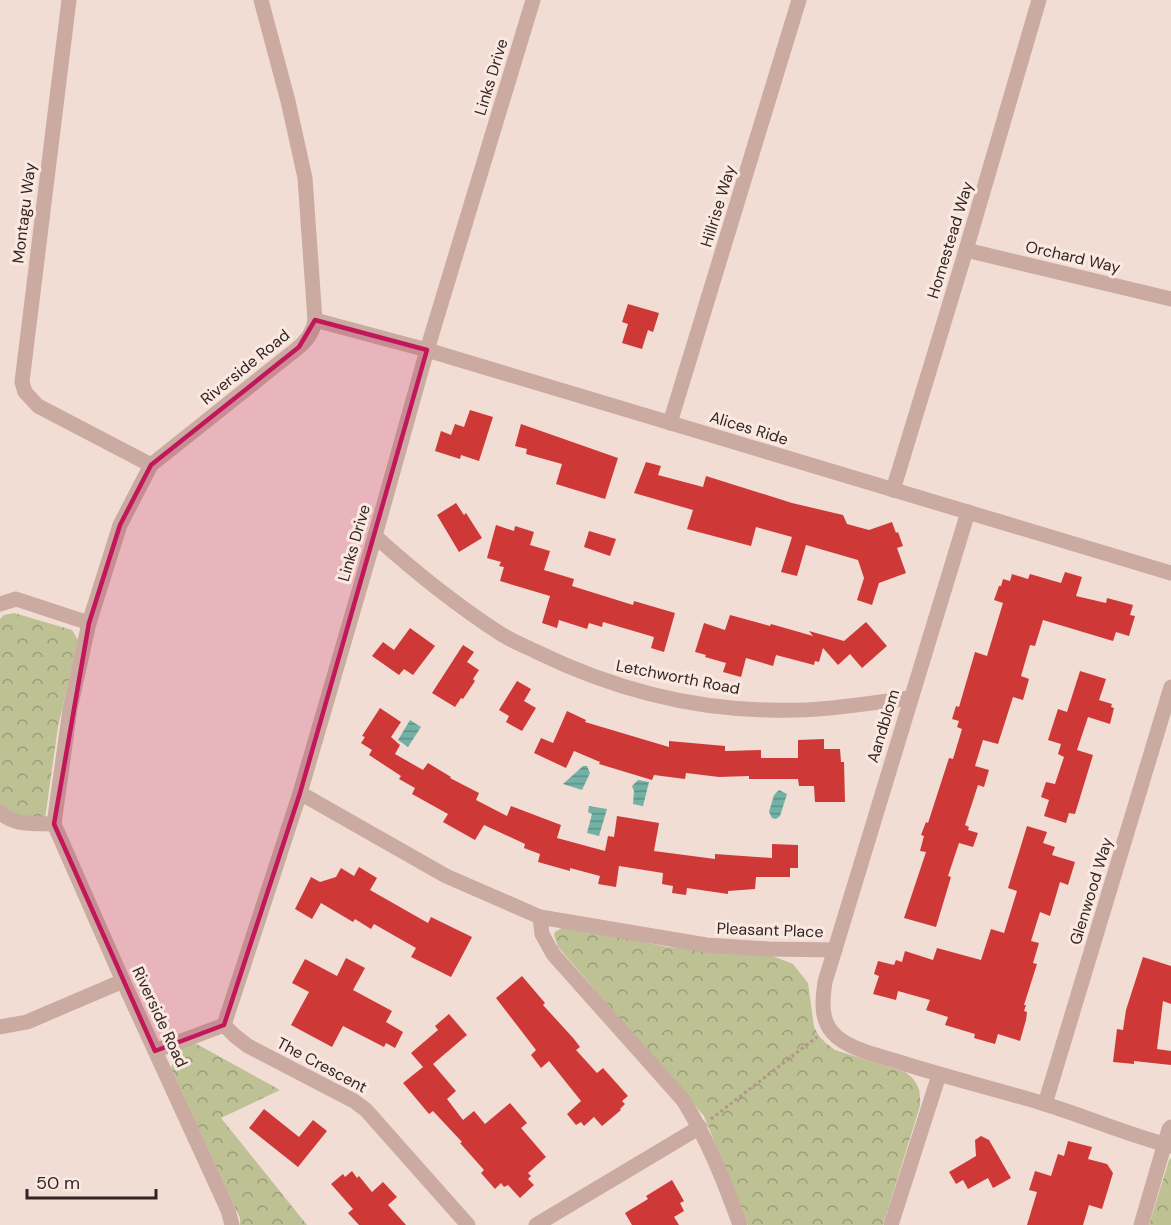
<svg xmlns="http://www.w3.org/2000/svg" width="1171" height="1225" font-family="'DM Sans',sans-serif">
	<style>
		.park { fill: url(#park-crowns) }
		.water { fill: url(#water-rules) }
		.building { fill: #ce3837 }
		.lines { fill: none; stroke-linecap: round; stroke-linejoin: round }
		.path { stroke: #b6938b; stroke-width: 3; stroke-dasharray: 3 3; stroke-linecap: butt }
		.minor { stroke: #caaaa1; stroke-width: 15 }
		.marked { fill: #c2185b; fill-opacity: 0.2; stroke: #c2185b; stroke-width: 4.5; stroke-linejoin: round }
		.labels { text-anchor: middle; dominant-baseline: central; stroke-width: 6; stroke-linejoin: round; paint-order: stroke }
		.street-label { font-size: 16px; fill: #342524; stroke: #fae9e1 }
	</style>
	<defs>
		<pattern id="park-crowns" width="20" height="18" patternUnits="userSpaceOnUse" patternTransform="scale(1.5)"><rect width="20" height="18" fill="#bdc194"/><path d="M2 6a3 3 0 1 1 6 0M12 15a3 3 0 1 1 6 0" fill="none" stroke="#9a9d79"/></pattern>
		<pattern id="water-rules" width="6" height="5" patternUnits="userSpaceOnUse" patternTransform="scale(1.5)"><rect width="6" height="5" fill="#72b1a5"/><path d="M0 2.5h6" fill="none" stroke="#5e9086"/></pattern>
	</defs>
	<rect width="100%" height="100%" fill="#f2ddd5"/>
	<g class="park">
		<path d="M14,613L72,630L78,640L58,727L45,819L37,824L0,810V619L4,615Z"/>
		<path d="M565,926L668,947L772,956L783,960L793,964L808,983L814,1027L819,1036L826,1043L835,1050L905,1072C918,1081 921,1090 920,1106L883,1225H748L704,1116L558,947L554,935L555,932Z"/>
		<path d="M193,1042L280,1090L221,1118L307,1225H240V1218L171,1068L177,1050Z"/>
		<path d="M1171,1158V1225H1149L1169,1160Z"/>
	</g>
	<g class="water">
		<path d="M410,720L421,727L408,747L398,740Z"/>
		<path d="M583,766H587L590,773L582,790L563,784Z"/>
		<path d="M638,780L649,782L643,806L633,804L634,791L632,786Z"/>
		<path d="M779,790L787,794L780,816L776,819L772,818L769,812L774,795Z"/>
		<path d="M589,806L607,809L599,836L587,833L592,814L588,812Z"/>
	</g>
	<g class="building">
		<path d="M628,304L659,313L653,332L648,330L642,349L622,343L628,324L622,322Z"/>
		<path d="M470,410L493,417L479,461L461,455L460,459L435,451L441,431L451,435L455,424L464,427Z"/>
		<path d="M521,424L618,458L605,499L556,484L562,464L526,454L527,449L515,446Z"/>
		<path d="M646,462L661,466L658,475L703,487L706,476L792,503L843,515L847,524L869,530L892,522L896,533L898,532L903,546L897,548L906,573L879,583L872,605L857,600L864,578L858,560L806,545L797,576L781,572L792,537L756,527L751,546L687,529L693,510L634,493Z"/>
		<path d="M456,503L464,515L466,513L482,538L459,552L437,515Z"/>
		<path d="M496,525L514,531L515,526L534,532L530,545L550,551L544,570L574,579L572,586L633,605L634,601L675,613L664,652L651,648L654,637L603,622L602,627L589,623L587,629L559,620L557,628L542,623L550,596L500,581L504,567L499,566L501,562L487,558Z"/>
		<path d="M589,531L616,539L610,556L584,547Z"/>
		<path d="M1065,572L1082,577L1076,596L1106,603L1107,598L1133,605L1130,615L1135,616L1129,636L1116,632L1113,641L1043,620L1035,646L1030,645L1021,676L1029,679L1023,700L1013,697L998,744L983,740L975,766L989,770L984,787L978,785L965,825L969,827L968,830L978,833L973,847L959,843L948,876L951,877L936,927L904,918L926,852L920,851L924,836L921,835L926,822L928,823L949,758L953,759L962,729L957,727L959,721L952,719L956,706L959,707L975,652L987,656L1003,603L994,600L999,586H1001L1003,579L1010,581L1012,574L1028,579L1030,574L1061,583Z"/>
		<path d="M730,615L770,626L771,624L813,636L809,631L844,641L866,622L887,646L862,668L850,654L838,665L823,648L819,662L815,661L814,665L776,655L773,666L746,658L741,677L723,672L726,663L705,657L706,655L695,652L704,623L725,630Z"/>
		<path d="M410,628L435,646L413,675L404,669L399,675L372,656L383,642L394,650Z"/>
		<path d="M463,645L474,652L467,662L479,670L473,679L475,681L463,699L461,698L455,707L432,693Z"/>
		<path d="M1080,671L1106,679L1099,700L1112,704L1111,707L1114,708L1110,724L1088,717L1077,750L1093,755L1075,814L1069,813L1066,823L1044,816L1049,800L1041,797L1046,782L1055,784L1064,757L1058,754L1061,744L1048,740L1058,709L1067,712Z"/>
		<path d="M517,681L531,689L524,701L536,708L522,731L506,722L509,716L499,710Z"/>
		<path d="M380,708L401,722L391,737L400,745L395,754L423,770L428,763L451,777L450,778L479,793L476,800L507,816L511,806L561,825L557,838L605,851L608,836L614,837L617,816L659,823L654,851L715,859V854L772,858V844L798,845V868H790V877H756L755,889L728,891V894L687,888L686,895L672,893L673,886L662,884L663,873L619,866L616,887L598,884L600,876L570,868V871L538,862L540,854L524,848L525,844L484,825L475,840L443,822L448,814L412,794L415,788L399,779L401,776L369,755L372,750L361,743L365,737L362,736Z"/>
		<path d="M567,711L586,720L585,722L669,747V741L725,746V751L761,750V758H798V740L824,739V749H840L841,762H844L845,802H815L814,786H799L798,779H749V776L719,777L686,773L685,779L654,775L652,780L599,764L600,762L574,751L566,768L534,753L541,738L553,743Z"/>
		<path d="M1027,826L1047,832L1043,843L1055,847L1052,855L1075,862L1068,885L1060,882L1050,916L1040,912L1031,941L1039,943L1033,963L1037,964L1024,1005H1026L1024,1011L1027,1012L1026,1020L1020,1041L998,1034L995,1044L974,1038L975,1034L945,1025L948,1017L926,1010L930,1000L898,991L896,1000L873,994L879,976L874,974L878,961L894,965L896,960L902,962L905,951L933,960L937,948L981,960L991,929L1004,933L1017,891L1008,888Z"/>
		<path d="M359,867L377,878L370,890L428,923L431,917L472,937L451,977L411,957L416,948L374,924L371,929L355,919L353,922L321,903L312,919L295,909L311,877L320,882L336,877L341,868L354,876Z"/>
		<path d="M1143,957L1171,966V1004L1163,1001L1157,1049L1171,1051V1065L1134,1061V1064L1113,1062L1117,1029L1123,1030L1126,1010Z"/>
		<path d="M346,958L365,968L353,990L392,1011L386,1022L403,1032L395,1048L386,1043L384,1047L343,1026L332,1047L291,1025L309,992L292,983L305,959L337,976Z"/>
		<path d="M522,976L545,1003L543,1005L574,1039L580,1047L576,1050L597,1073L603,1068L628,1096L622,1101L625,1104L620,1109L621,1110L602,1126L594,1117L584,1126L581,1122L576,1125L567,1114L581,1101L549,1061L541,1068L531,1055L536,1050L496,998Z"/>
		<path d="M449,1014L467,1035L433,1064L456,1091L447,1099L463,1120L474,1111L485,1124L510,1103L527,1123L521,1128L546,1157L528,1173L531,1176L528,1179L534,1185L520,1198L508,1185L504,1187L501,1183L495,1189L481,1173L484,1170L460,1143L462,1142L433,1111L429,1114L403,1083L423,1067L411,1053L438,1030L435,1026Z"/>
		<path d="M264,1109L299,1137L313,1120L327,1131L298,1167L249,1128Z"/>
		<path d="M981,1136L989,1140L1011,1178L993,1188L988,1178L968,1189L963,1180L956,1184L949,1172L976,1156L975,1140Z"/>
		<path d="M1068,1141L1092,1147L1088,1159L1107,1164L1113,1173L1102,1209L1089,1205L1083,1225H1027L1037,1192L1029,1190L1035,1171L1051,1176L1058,1154L1064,1156Z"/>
		<path d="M352,1171L357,1178L359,1176L372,1192L383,1182L397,1197L388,1205L406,1225H359L348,1213L353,1209L331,1184L343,1174L345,1177Z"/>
		<path d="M672,1180L684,1201L680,1203L684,1211L674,1217L679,1225H632L625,1213L648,1199L646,1196Z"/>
	</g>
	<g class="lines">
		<path class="path" d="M711,1119L817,1037"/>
		<g class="minor">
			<path d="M69,0L22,382L25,392L38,406L151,465"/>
			<path d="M966,250L1171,299"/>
			<path d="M315,320L427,350L1171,573"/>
			<path d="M670,423L799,0"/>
			<path d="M893,490L966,250L1039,0"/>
			<path d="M968,512L825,982C822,1002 820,1023 837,1037C853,1050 876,1055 896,1061C945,1077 996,1089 1045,1104C1087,1117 1128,1135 1171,1146"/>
			<path d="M375,536C415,572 456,605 501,634C512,641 525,646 537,652C609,687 689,709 770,710C817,712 864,704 910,698"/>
			<path d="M0,604L16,599L89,623"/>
			<path d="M300,793L446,876L540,917L706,945L769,949L835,950"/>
			<path d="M0,812C12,826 36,823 54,824"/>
			<path d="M540,917L542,934L553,954L683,1100C708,1140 724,1181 740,1225"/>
			<path d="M224,1025L235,1036L248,1046L354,1101L366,1110L468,1225"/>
			<path d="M0,1027L27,1022L123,981"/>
			<path d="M155,1051L224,1025L300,793L375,536L427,350L533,0"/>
			<path d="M1045,1104L1171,687"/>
			<path d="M232,1225L228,1210L123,981L54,824L70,709L89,623L120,525L151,465L299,347C308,339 313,332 315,320L305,178L288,101L261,0"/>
			<path d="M536,1225L700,1127"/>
			<path d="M891,1225L939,1075"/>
			<path d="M1141,1225L1169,1129L1171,1127"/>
		</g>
	</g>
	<path class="marked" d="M315,320L427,350L300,793L224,1025L155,1051L54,824L89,623L120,525L151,465L299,347Z"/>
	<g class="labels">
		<g class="street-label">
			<text transform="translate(491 77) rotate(-73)">Links Drive</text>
			<text transform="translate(718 206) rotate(-73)">Hillrise Way</text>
			<text transform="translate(24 213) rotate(-83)">Montagu Way</text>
			<text transform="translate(950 240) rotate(-73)">Homestead Way</text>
			<text transform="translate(1073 257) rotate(13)">Orchard Way</text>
			<text transform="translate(245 367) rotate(-39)">Riverside Road</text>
			<text transform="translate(749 428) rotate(17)">Alices Ride</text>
			<text transform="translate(354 543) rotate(-74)">Links Drive</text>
			<text transform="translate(678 677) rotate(11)">Letchworth Road</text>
			<text transform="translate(883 726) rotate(-73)">Aandblom</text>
			<text transform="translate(1091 891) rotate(-73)">Glenwood Way</text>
			<text transform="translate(770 930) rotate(2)">Pleasant Place</text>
			<text transform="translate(160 1017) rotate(65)">Riverside Road</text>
			<text transform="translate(322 1065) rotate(28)">The Crescent</text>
		</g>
	</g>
	<path d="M27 1189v9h129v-9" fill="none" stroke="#342524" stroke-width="3"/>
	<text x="36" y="1189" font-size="18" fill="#342524" stroke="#fae9e1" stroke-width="4.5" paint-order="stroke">50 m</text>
</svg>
